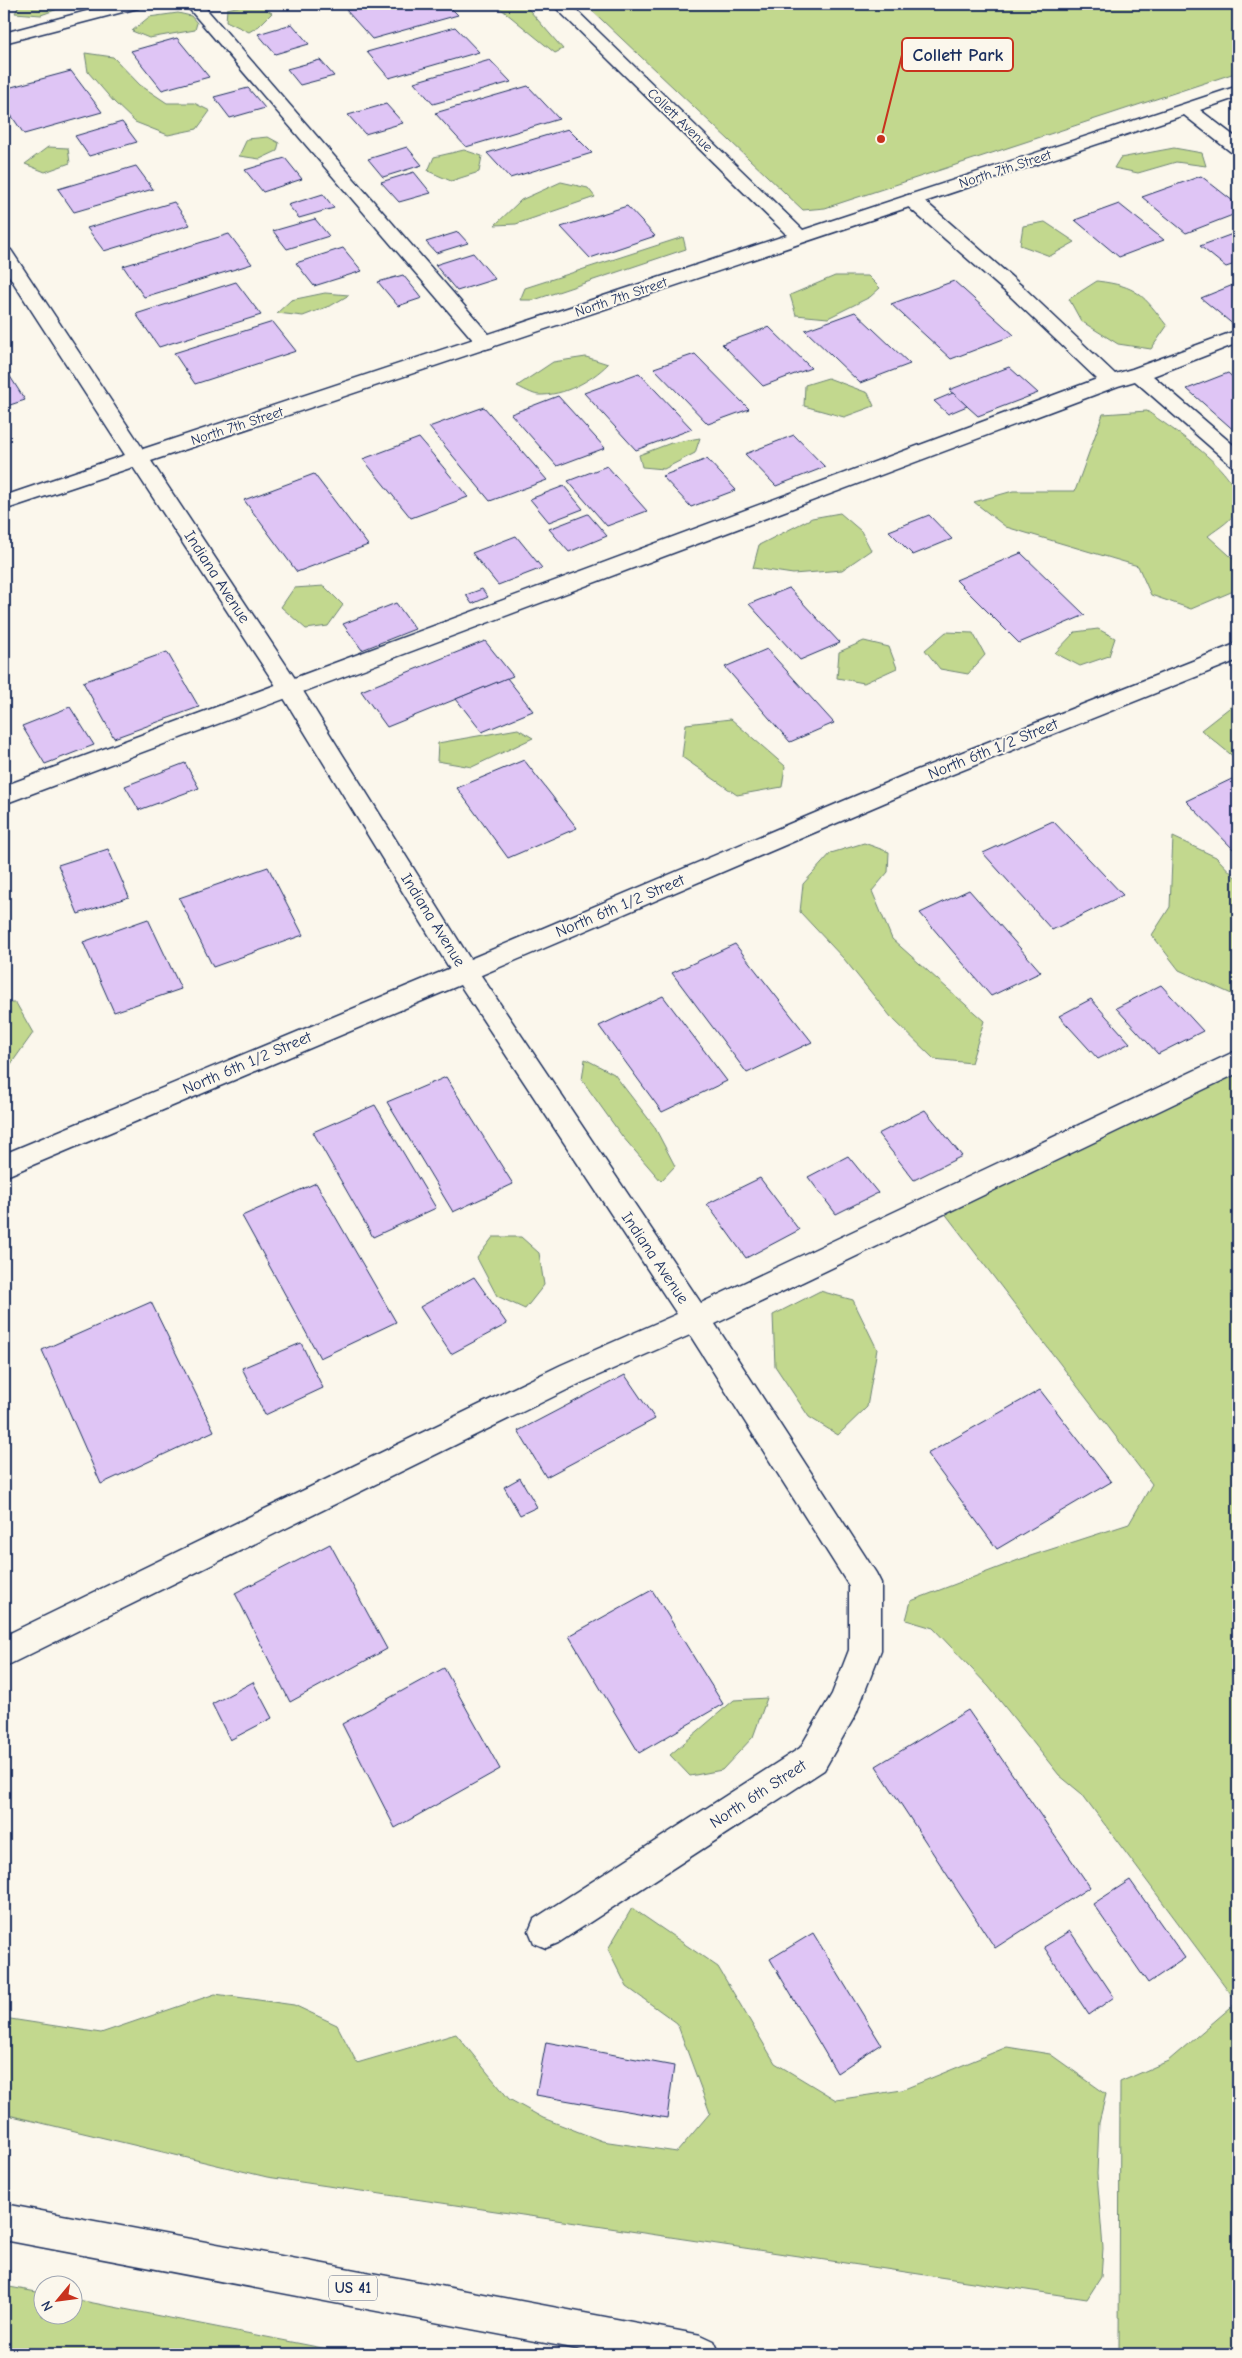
<svg xmlns="http://www.w3.org/2000/svg" width="1242" height="2358" font-family="'Comic Neue',sans-serif">
	<style>
		.green { fill: #c2d88e; stroke: #6e8476 }
		.building { fill: #dfc5f5; stroke: #1b2f5e }
		.lines { fill: none; stroke-linecap: round; stroke-linejoin: round }
		.service-casing { stroke: #1b2f5e; stroke-width: 3 }
		.minor-casing { stroke: #1b2f5e; stroke-width: 3 }
		.primary-casing { stroke: #1b2f5e; stroke-width: 3 }
		.service { fill: #fbf7ec; fill-rule: evenodd }
		.minor { fill: #fbf7ec; fill-rule: evenodd }
		.primary { fill: #fbf7ec; fill-rule: evenodd }
		.labels { text-anchor: middle; dominant-baseline: central; stroke-width: 4; stroke-linejoin: round; paint-order: stroke }
		.far-street-label { font-size: 14px; fill: #1b2f5e; stroke: #fbf7ec }
		.shield { fill: #fbf7ec; stroke: #5e6b89; stroke-width: 1 }
		.shield-label { font-size: 15px; font-weight: bold; fill: #1b2f5e }
		.street-label { font-size: 16px; fill: #1b2f5e; stroke: #fbf7ec }
		.leader { fill: none; stroke: #c8321e; stroke-width: 2 }
		.callout-dot { fill: #c8321e; stroke: #fbf7ec; stroke-width: 2 }
		.callout { fill: #fbf7ec; stroke: #c8321e; stroke-width: 2 }
		.callout-label { font-size: 18px; text-anchor: middle; font-weight: bold; fill: #1b2f5e }
	</style>
	<rect width="100%" height="100%" fill="#fbf7ec"/>
	<filter id="ink" filterUnits="userSpaceOnUse"><feTurbulence type="fractalNoise" baseFrequency=".02" numOctaves="2"/><feDisplacementMap in="SourceGraphic" scale="10" xChannelSelector="R" yChannelSelector="G"/><feConvolveMatrix kernelMatrix="1 2 1 2 8 2 1 2 1" color-interpolation-filters="sRGB"/></filter>
	<g filter="url(#ink)">
		<g class="green">
			<path d="M20,4H72L41,15L15,13Z"/>
			<path d="M250,4H258L272,13L259,26L249,32L226,21L227,9Z"/>
			<path d="M495,4H524L563,49L555,53Z"/>
			<path d="M585,4H1238V72L825,208L803,210Z"/>
			<path d="M178,13L191,16L197,23L195,30L149,38L132,31L149,17Z"/>
			<path d="M85,53L113,57L140,85L167,103H194L210,111L197,129L168,135L135,122L114,102L88,72Z"/>
			<path d="M268,137L279,143L277,151L260,159L239,156L247,139Z"/>
			<path d="M48,147L68,148L70,163L45,172L25,164Z"/>
			<path d="M1174,148L1202,153L1206,166L1176,162L1138,173L1114,168L1120,158Z"/>
			<path d="M464,150L482,156L479,172L451,181L428,171L434,157Z"/>
			<path d="M561,182L588,188L595,197L516,224L495,225L521,200Z"/>
			<path d="M1045,222L1075,242L1050,256L1020,245L1023,226Z"/>
			<path d="M683,237L686,249L534,300H520L525,288Z"/>
			<path d="M835,276H868L880,288L870,297L828,318L796,315L790,295Z"/>
			<path d="M1097,281C1138,286 1143,295 1167,326L1151,349L1118,344L1081,321L1069,299Z"/>
			<path d="M325,293L349,295L332,305L303,316L277,313L291,300Z"/>
			<path d="M586,357L608,364C591,381 564,396 538,395C532,394 523,389 517,386L553,362Z"/>
			<path d="M828,378L868,393L874,406L844,417L804,406L805,385Z"/>
			<path d="M1147,411C1170,428 1242,472 1238,506C1233,521 1219,527 1208,536L1238,563V587L1236,590L1191,609L1151,595L1138,566L1006,527L974,502L1013,491H1075L1103,414Z"/>
			<path d="M700,438L695,453L664,469L642,467L639,455L671,443Z"/>
			<path d="M840,513L861,531L871,550L842,570L793,574L753,568L759,545L812,518Z"/>
			<path d="M324,586L343,605L328,626L306,629L281,607L294,588Z"/>
			<path d="M1098,629L1115,638L1109,656L1080,666L1055,653L1075,632Z"/>
			<path d="M946,632L973,633L985,655L968,674L940,669L925,650Z"/>
			<path d="M864,641L889,647L897,668L864,683L837,678L839,652Z"/>
			<path d="M1238,701V757L1235,758L1201,730Z"/>
			<path d="M731,719L785,766L782,787L737,795L682,757L686,724Z"/>
			<path d="M518,729L533,738L472,767L437,761L438,743Z"/>
			<path d="M1173,837L1216,857L1238,880V997L1179,970L1152,935L1170,907Z"/>
			<path d="M864,843L889,852L888,872L872,891L892,939L984,1021L971,1063L934,1059L891,1017L844,959L800,912L803,884L831,853Z"/>
			<path d="M4,1003H16L33,1033L11,1064L4,1065Z"/>
			<path d="M585,1059L614,1074L654,1126L675,1166L661,1181L622,1136L582,1080Z"/>
			<path d="M1238,1073V2354H1119L1120,2082L1168,2061L1237,2002L1082,1794L1059,1775L989,1687L933,1628L906,1620L911,1601L1021,1559L1129,1524L1152,1484L944,1212Z"/>
			<path d="M493,1237H521L539,1253L544,1285L525,1309L497,1296L477,1258Z"/>
			<path d="M820,1291L853,1300L877,1349L867,1407L838,1435L809,1417L775,1366L773,1315Z"/>
			<path d="M767,1698L753,1737L722,1770L690,1776L670,1755L734,1700Z"/>
			<path d="M632,1908L718,1967L775,2063L836,2100L902,2090L1007,2047L1050,2054L1106,2094L1099,2122L1097,2174L1103,2248L1101,2277L1087,2299L267,2177L4,2114V2018L101,2033L215,1994L294,2005L337,2025L357,2063L456,2034L509,2099L543,2118L602,2141L677,2152L710,2113L677,2023L627,1987L608,1949Z"/>
			<path d="M4,2286L42,2293V2316H72L73,2299L353,2354H4Z"/>
		</g>
		<g class="building">
			<path d="M368,4H447L458,15L372,39L346,10Z"/>
			<path d="M292,24L309,44L275,54L258,34Z"/>
			<path d="M455,27L479,52L389,78L367,52Z"/>
			<path d="M177,38L209,77L162,90L131,51Z"/>
			<path d="M320,60L334,76L300,85L287,69Z"/>
			<path d="M490,60L511,82L433,104L414,82Z"/>
			<path d="M71,71L102,112L24,134L4,105V89Z"/>
			<path d="M528,86L559,119L466,147L435,113Z"/>
			<path d="M248,88L265,108L230,118L214,97Z"/>
			<path d="M386,104L403,123L365,134L348,115Z"/>
			<path d="M122,122L137,142L89,156L75,136Z"/>
			<path d="M568,129L592,153L510,178L487,153Z"/>
			<path d="M407,147L422,165L383,177L368,159Z"/>
			<path d="M285,158L302,179L263,192L245,170Z"/>
			<path d="M136,166L153,189L74,212L58,189Z"/>
			<path d="M414,172L431,193L399,202L381,182Z"/>
			<path d="M1201,176L1238,205V213L1186,233L1142,197Z"/>
			<path d="M323,194L334,208L299,218L288,205Z"/>
			<path d="M174,202L190,225L104,251L87,228Z"/>
			<path d="M1119,204L1164,240L1119,257L1075,220Z"/>
			<path d="M627,206L655,236L590,258L561,227Z"/>
			<path d="M315,219L329,236L287,249L273,231Z"/>
			<path d="M458,232L468,243L436,253L426,242Z"/>
			<path d="M1238,232V263L1226,267L1200,246Z"/>
			<path d="M229,234L252,264L144,297L123,266Z"/>
			<path d="M343,248L362,271L314,286L296,263Z"/>
			<path d="M473,253L495,279L457,291L435,265Z"/>
			<path d="M403,275L422,298L398,306L378,282Z"/>
			<path d="M954,281L1014,335L951,359L891,304Z"/>
			<path d="M236,282L261,315L159,347L136,314Z"/>
			<path d="M1238,283V325L1235,326L1201,298Z"/>
			<path d="M855,312L910,364L860,383L805,330Z"/>
			<path d="M273,322L296,351L195,384L174,353Z"/>
			<path d="M769,327L811,368L763,386L722,344Z"/>
			<path d="M695,354L749,409L708,424L654,368Z"/>
			<path d="M4,367L25,400L4,407Z"/>
			<path d="M1009,367L1038,393L978,416L949,390Z"/>
			<path d="M639,373L692,429L636,450L584,393Z"/>
			<path d="M1228,373L1238,382L1237,433L1187,389Z"/>
			<path d="M953,393L967,406L948,414L934,401Z"/>
			<path d="M558,396L605,448L557,466L511,414Z"/>
			<path d="M484,407L547,480L490,501L429,427Z"/>
			<path d="M794,435L825,467L776,486L745,454Z"/>
			<path d="M419,438L468,497L411,518L363,459Z"/>
			<path d="M707,459L736,490L691,507L662,476Z"/>
			<path d="M607,466L647,511L607,526L568,481Z"/>
			<path d="M314,474L368,545L297,572L244,500Z"/>
			<path d="M564,486L583,509L549,522L530,499Z"/>
			<path d="M588,514L607,536L569,552L549,529Z"/>
			<path d="M929,515L952,539L913,555L889,531Z"/>
			<path d="M516,536L542,568L498,585L472,553Z"/>
			<path d="M1021,553L1085,615L1019,643L956,580Z"/>
			<path d="M789,588L840,643L800,660L749,604Z"/>
			<path d="M482,589L488,597L472,604L466,595Z"/>
			<path d="M396,603L415,629L362,650L343,624Z"/>
			<path d="M485,641L513,676L387,727L361,691Z"/>
			<path d="M767,649L834,723L790,742L725,667Z"/>
			<path d="M167,652L199,707L114,738L83,682Z"/>
			<path d="M507,678L533,711L482,732L456,699Z"/>
			<path d="M70,707L94,745L45,764L22,726Z"/>
			<path d="M524,760L577,828L508,858L457,788Z"/>
			<path d="M185,763L199,788L139,810L125,786Z"/>
			<path d="M1238,776V854L1186,801Z"/>
			<path d="M1053,821L1123,895L1052,930L983,853Z"/>
			<path d="M108,849L129,897L78,914L58,865Z"/>
			<path d="M268,867L303,935L213,967L179,898Z"/>
			<path d="M969,890L1041,972L991,996L920,913Z"/>
			<path d="M148,919L181,989L114,1012L83,942Z"/>
			<path d="M735,944L812,1042L747,1073L672,973Z"/>
			<path d="M1161,985L1203,1031L1158,1054L1116,1008Z"/>
			<path d="M663,996L727,1081L662,1112L599,1026Z"/>
			<path d="M1091,999L1130,1043L1098,1059L1059,1016Z"/>
			<path d="M446,1077L513,1184L453,1212L387,1102Z"/>
			<path d="M375,1105L436,1208L373,1237L313,1132Z"/>
			<path d="M925,1110L962,1156L914,1180L878,1134Z"/>
			<path d="M848,1156L878,1193L836,1214L808,1177Z"/>
			<path d="M760,1178L799,1230L746,1258L707,1204Z"/>
			<path d="M316,1183L396,1322L320,1358L242,1216Z"/>
			<path d="M474,1277L507,1324L451,1354L420,1307Z"/>
			<path d="M151,1302L214,1431L101,1484L42,1350Z"/>
			<path d="M301,1343L323,1388L265,1415L242,1368Z"/>
			<path d="M625,1375L655,1419L546,1477L518,1431Z"/>
			<path d="M1040,1390L1111,1482L997,1549L927,1454Z"/>
			<path d="M520,1478L537,1507L520,1515L504,1487Z"/>
			<path d="M330,1544L387,1649L290,1702L235,1593Z"/>
			<path d="M652,1590L723,1704L639,1753L569,1636Z"/>
			<path d="M444,1668L500,1769L395,1828L342,1724Z"/>
			<path d="M253,1682L272,1718L230,1740L212,1704Z"/>
			<path d="M968,1710L1090,1887L995,1948L876,1766Z"/>
			<path d="M1130,1880L1185,1958L1148,1983L1093,1904Z"/>
			<path d="M1070,1931L1114,1997L1089,2015L1044,1947Z"/>
			<path d="M813,1933L881,2044L837,2073L770,1959Z"/>
			<path d="M546,2042L674,2066L667,2118L536,2095Z"/>
		</g>
		<g class="lines">
			<g class="service-casing">
				<g id="service">
					<path d="M185,4H202L493,339L496,343L493,347L486,349L479,347Z"/>
					<path d="M912,194L919,196L1023,287L1115,374L1132,369L1238,330V343L1153,376L1238,449V467L1231,465L1135,381L1118,386L4,804V786L1097,379L1009,295L905,204L903,200L905,196Z"/>
					<path d="M465,962L474,965L701,1303L1238,1050V1073L715,1324L876,1573L881,1583V1650L856,1714L824,1770L558,1943L546,1948L534,1943L529,1931L534,1919L800,1748L832,1694L849,1650V1586L690,1335L581,1383L4,1667V1636L561,1365L677,1314L460,985L4,1177V1154Z"/>
				</g>
			</g>
			<g class="minor-casing">
				<g id="minor">
					<path d="M113,4H141L138,8L4,43V33Z"/>
					<path d="M552,4H570L803,230L1238,86V97L1200,110L1238,139V153L1231,152L1184,115L151,461L298,683L470,959L912,772L1238,643V660L928,784L465,982L456,979L282,695L133,467L4,510V496L125,455L4,268V248L11,250L143,449L787,235Z"/>
				</g>
			</g>
			<g class="primary-casing">
				<path id="primary" d="M4,2204L701,2335L714,2341L720,2354H603L4,2240Z"/>
			</g>
			<use href="#service" class="service"/>
			<use href="#minor" class="minor"/>
			<use href="#primary" class="primary"/>
		</g>
	</g>
	<g class="labels">
		<g class="far-street-label">
			<text transform="translate(680 120) rotate(44)">Collett Avenue</text>
			<text transform="translate(1005 169) rotate(-18)">North 7th Street</text>
			<text transform="translate(621 297) rotate(-19)">North 7th Street</text>
			<text transform="translate(237 426) rotate(-18)">North 7th Street</text>
		</g>
		<rect class="shield" x="329" y="2275.5" width="48" height="25" rx="4"/>
		<g class="shield-label">
			<text x="353" y="2288">US 41</text>
		</g>
		<g class="street-label">
			<text transform="translate(217 577) rotate(57)">Indiana Avenue</text>
			<text transform="translate(993 749) rotate(-22)">North 6th 1/2 Street</text>
			<text transform="translate(620 906) rotate(-23)">North 6th 1/2 Street</text>
			<text transform="translate(433 920) rotate(58)">Indiana Avenue</text>
			<text transform="translate(247 1063) rotate(-23)">North 6th 1/2 Street</text>
			<text transform="translate(655 1258) rotate(56)">Indiana Avenue</text>
			<text transform="translate(758 1794) rotate(-33)">North 6th Street</text>
		</g>
	</g>
	<path class="leader" d="M881 139L902 55"/>
	<circle class="callout-dot" cx="881" cy="139" r="5"/>
	<rect class="callout" x="902" y="38" width="111" height="33" rx="5"/>
	<g class="callout-label">
		<text x="958" y="61">Collett Park</text>
	</g>
	<rect width="1242" height="2358" fill="none" stroke="#fbf7ec" stroke-width="20"/>
	<rect x="10" y="10" width="1222" height="2338" fill="none" stroke="#1b2f5e" stroke-width="2" filter="url(#ink)"/>
	<g transform="translate(58 2300) rotate(241)"><circle r="24" fill="#fbf7ec" stroke="#a1a7b3"/>
	<path d="M0-4L9 19L0 12L-9 19Z" fill="#c8321e"/>
	<text y="-8" font-size="14" font-weight="bold" text-anchor="middle" fill="#1b2f5e">N</text>
	</g>
</svg>
